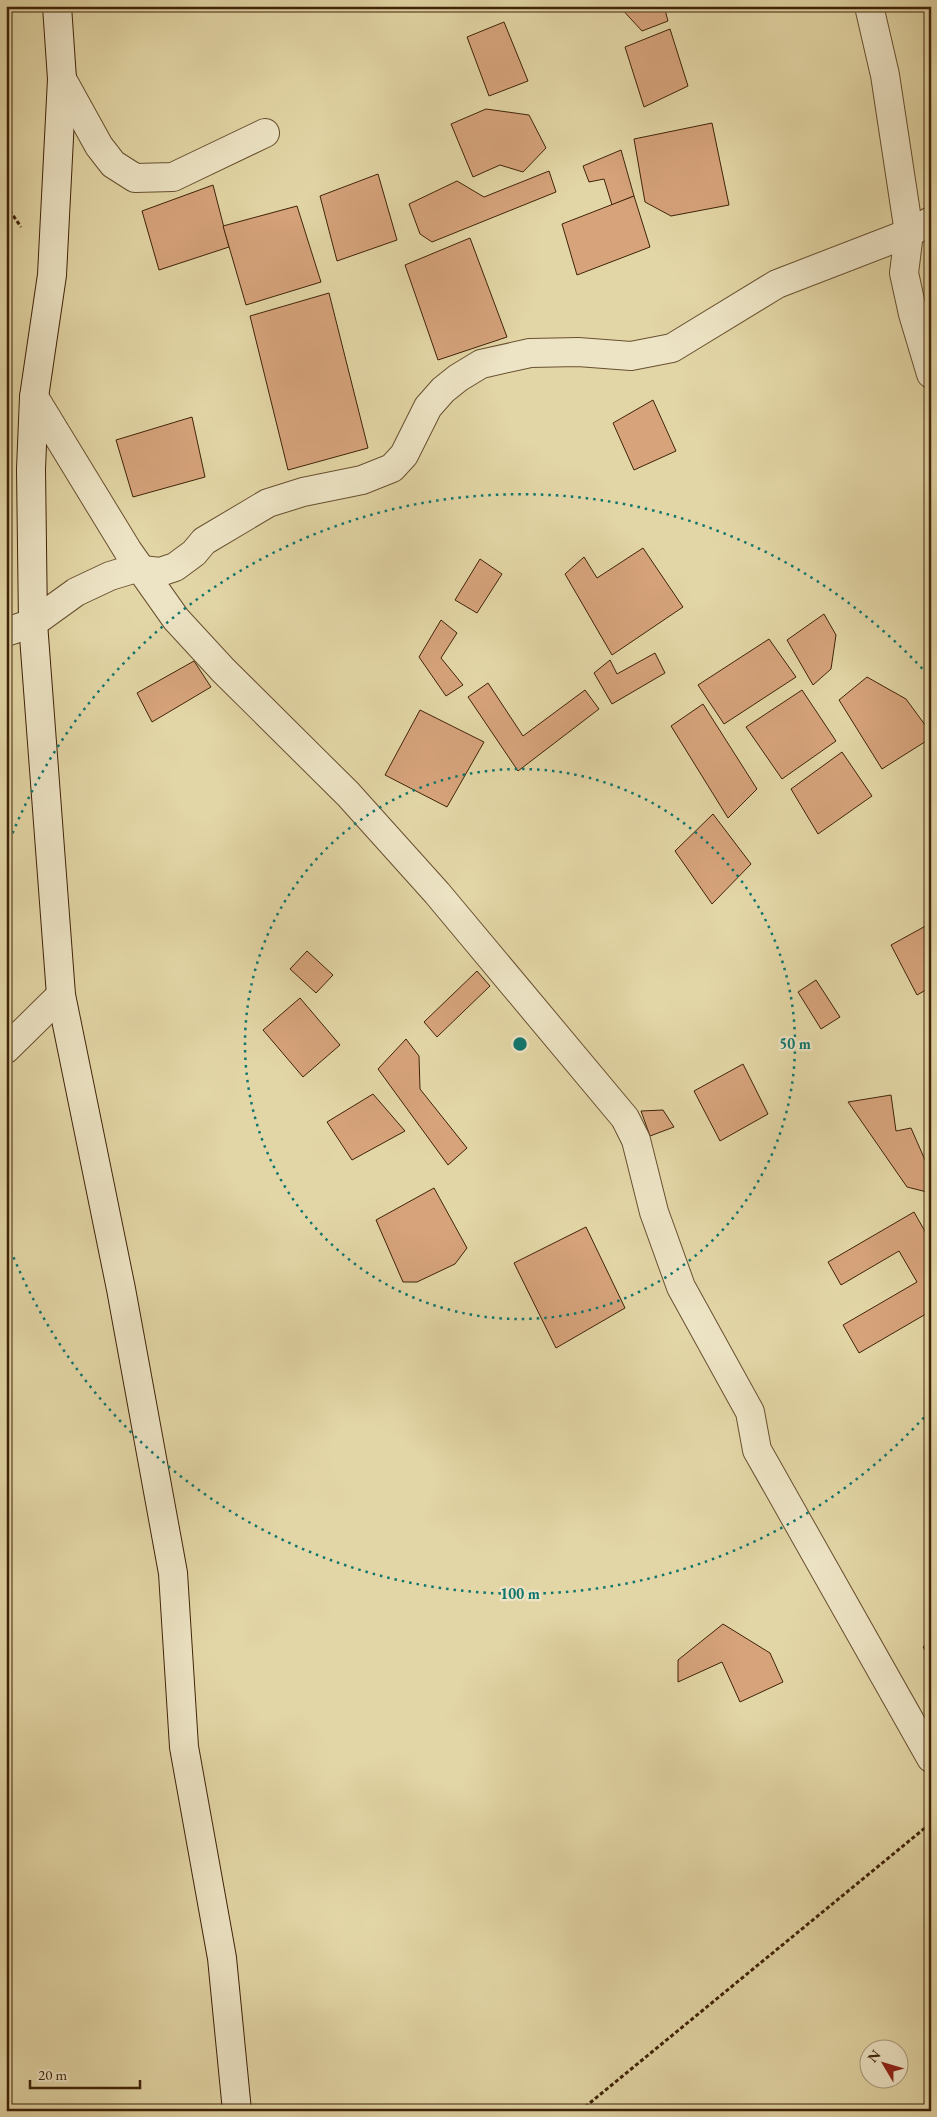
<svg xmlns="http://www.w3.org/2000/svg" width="937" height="2117" font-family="'EB Garamond',serif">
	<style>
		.building { fill: #d6a37b; stroke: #3f2308 }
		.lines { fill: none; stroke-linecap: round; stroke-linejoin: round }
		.street-casing { stroke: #685030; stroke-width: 30 }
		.secondary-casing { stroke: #3f2308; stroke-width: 30 }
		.path { stroke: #3f2308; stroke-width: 3; stroke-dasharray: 4 2.5; stroke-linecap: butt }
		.street { stroke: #ede4c5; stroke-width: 28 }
		.secondary { stroke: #ede4c5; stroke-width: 28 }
		.ring { fill: none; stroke: #0f766e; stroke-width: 2.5; stroke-dasharray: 2.5 5 }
		.centre { fill: #0f766e; stroke: #ede4c5; stroke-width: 2.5 }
		.ring-label { font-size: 15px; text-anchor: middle; font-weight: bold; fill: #0f766e; stroke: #ede4c5; stroke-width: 4.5; stroke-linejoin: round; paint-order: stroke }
	</style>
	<rect width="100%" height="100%" fill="#e3d6a6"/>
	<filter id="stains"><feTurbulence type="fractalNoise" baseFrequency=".004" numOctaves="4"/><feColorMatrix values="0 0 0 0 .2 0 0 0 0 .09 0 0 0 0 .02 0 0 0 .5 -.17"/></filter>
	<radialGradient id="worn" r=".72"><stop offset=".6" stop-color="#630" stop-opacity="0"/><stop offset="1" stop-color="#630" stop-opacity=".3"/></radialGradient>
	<g class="building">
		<path d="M619,6H664L668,21L642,31Z"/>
		<path d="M504,22L528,81L489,96L467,37Z"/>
		<path d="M670,29L688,86L644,107L625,47Z"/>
		<path d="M486,109L529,115L546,148L523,172L500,165L473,177L451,124Z"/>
		<path d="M712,123L729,205L671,216L645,202L634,139Z"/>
		<path d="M621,150L634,196L612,205L604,179L589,182L583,166Z"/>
		<path d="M549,171L556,192L432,242L420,234L409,204L457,181L484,197Z"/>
		<path d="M378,174L397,240L337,261L320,196Z"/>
		<path d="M213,185L229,247L159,270L142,211Z"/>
		<path d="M634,196L650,247L577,275L562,224Z"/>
		<path d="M297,206L321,282L246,305L223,226Z"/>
		<path d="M470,238L507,337L438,360L405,265Z"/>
		<path d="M329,293L368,448L288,470L250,316Z"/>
		<path d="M653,400L676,451L634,470L613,423Z"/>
		<path d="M192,417L205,477L133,497L116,440Z"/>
		<path d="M643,548L683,607L612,655L565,574L584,557L597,578Z"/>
		<path d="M480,559L502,574L477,613L455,600Z"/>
		<path d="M824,614L836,635L831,669L813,685L787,640Z"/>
		<path d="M441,620L457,633L441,658L463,685L446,696L419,657Z"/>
		<path d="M769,639L796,677L724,724L698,685Z"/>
		<path d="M655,653L665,673L612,704L594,673L610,660L617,674Z"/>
		<path d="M194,661L211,687L152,722L137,693Z"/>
		<path d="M867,677L906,699L931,733V738L882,769L839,700Z"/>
		<path d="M488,683L523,736L585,690L599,709L518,771L468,697Z"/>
		<path d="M802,690L836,741L782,779L746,727Z"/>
		<path d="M703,704L757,789L728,818L671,726Z"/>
		<path d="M420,710L484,742L447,807L385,775Z"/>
		<path d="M842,752L872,796L818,834L791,789Z"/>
		<path d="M713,814L751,864L712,904L675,851Z"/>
		<path d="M931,923V987L917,995L891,945Z"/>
		<path d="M307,951L333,975L316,993L290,969Z"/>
		<path d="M477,971L490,986L437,1037L424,1022Z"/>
		<path d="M816,980L840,1017L821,1029L798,992Z"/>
		<path d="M300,998L340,1045L303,1077L263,1030Z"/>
		<path d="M406,1039L419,1056L420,1089L467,1148L448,1165L378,1069Z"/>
		<path d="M743,1064L768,1114L720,1141L694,1091Z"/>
		<path d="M373,1094L405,1131L352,1160L327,1122Z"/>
		<path d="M891,1095L896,1131L911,1128L925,1160L931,1158V1193L907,1187L848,1102Z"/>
		<path d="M663,1110L674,1127L650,1136L641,1111Z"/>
		<path d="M434,1188L467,1248L455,1264L417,1282H403L376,1220Z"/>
		<path d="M914,1212L931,1242V1311L859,1353L843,1325L917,1282L899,1251L841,1285L828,1262Z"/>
		<path d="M586,1227L625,1308L556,1348L514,1263Z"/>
		<path d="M723,1624L770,1653L783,1682L740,1702L722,1662L678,1682V1660Z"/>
		<path d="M931,1641V1658L923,1647Z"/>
	</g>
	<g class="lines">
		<g class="street-casing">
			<g id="street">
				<path d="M869,6L885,75L909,233L904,273L913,314L931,374"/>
				<path d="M62,79L99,146L113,164L135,178L173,177L265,133"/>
				<path d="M34,397L128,551L176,619L223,670L348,794L437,893L625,1118L636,1140L654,1212L681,1287L750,1412L757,1450L931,1758"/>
				<path d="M6,632L33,623L76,592L110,576L133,569L160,572L175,567L194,553L204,541L268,503L303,492L362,480L392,468L404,455L428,407L443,390L458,378L481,364L530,353L578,352L631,356L672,348L777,284L909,233L931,221"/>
				<path d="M6,1049L61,995"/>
			</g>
		</g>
		<g class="secondary-casing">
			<path id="secondary" d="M57,6L62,79L52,275L34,397L31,469L33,623L61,995L121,1289L173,1573L184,1747L222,1958L237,2111"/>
		</g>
		<g class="path">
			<path d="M6,205L21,227"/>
			<path d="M580,2111L931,1823"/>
		</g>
		<use href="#street" class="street"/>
		<use href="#secondary" class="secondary"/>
	</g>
	<g class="ring">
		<circle cx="520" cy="1044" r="275"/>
		<path d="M929 1412A550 550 0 0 1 7 1241M7 847A550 550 0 0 1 929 676"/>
	</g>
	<circle cx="520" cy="1044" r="8" class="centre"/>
	<g class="ring-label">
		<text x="795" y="1049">50 m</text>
		<text x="520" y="1599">100 m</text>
	</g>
	<rect width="937" height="2117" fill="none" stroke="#e3d6a6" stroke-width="25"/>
	<rect x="8" y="8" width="922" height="2102" fill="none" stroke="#3f2308" stroke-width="2.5"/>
	<rect x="12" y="12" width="912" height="2092" fill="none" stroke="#3f2308"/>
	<g transform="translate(884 2064) rotate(308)"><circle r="24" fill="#ede4c5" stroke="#a79779"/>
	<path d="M0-4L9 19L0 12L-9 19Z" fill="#8f2418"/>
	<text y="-8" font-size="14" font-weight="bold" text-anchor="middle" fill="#3f2308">N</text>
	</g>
	<path d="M30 2080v8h110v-8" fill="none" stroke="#3f2308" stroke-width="2.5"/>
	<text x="38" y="2080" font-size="15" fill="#3f2308" stroke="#ede4c5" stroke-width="4" paint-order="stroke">20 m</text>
	<rect width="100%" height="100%" filter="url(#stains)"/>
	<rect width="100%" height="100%" fill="url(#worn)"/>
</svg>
